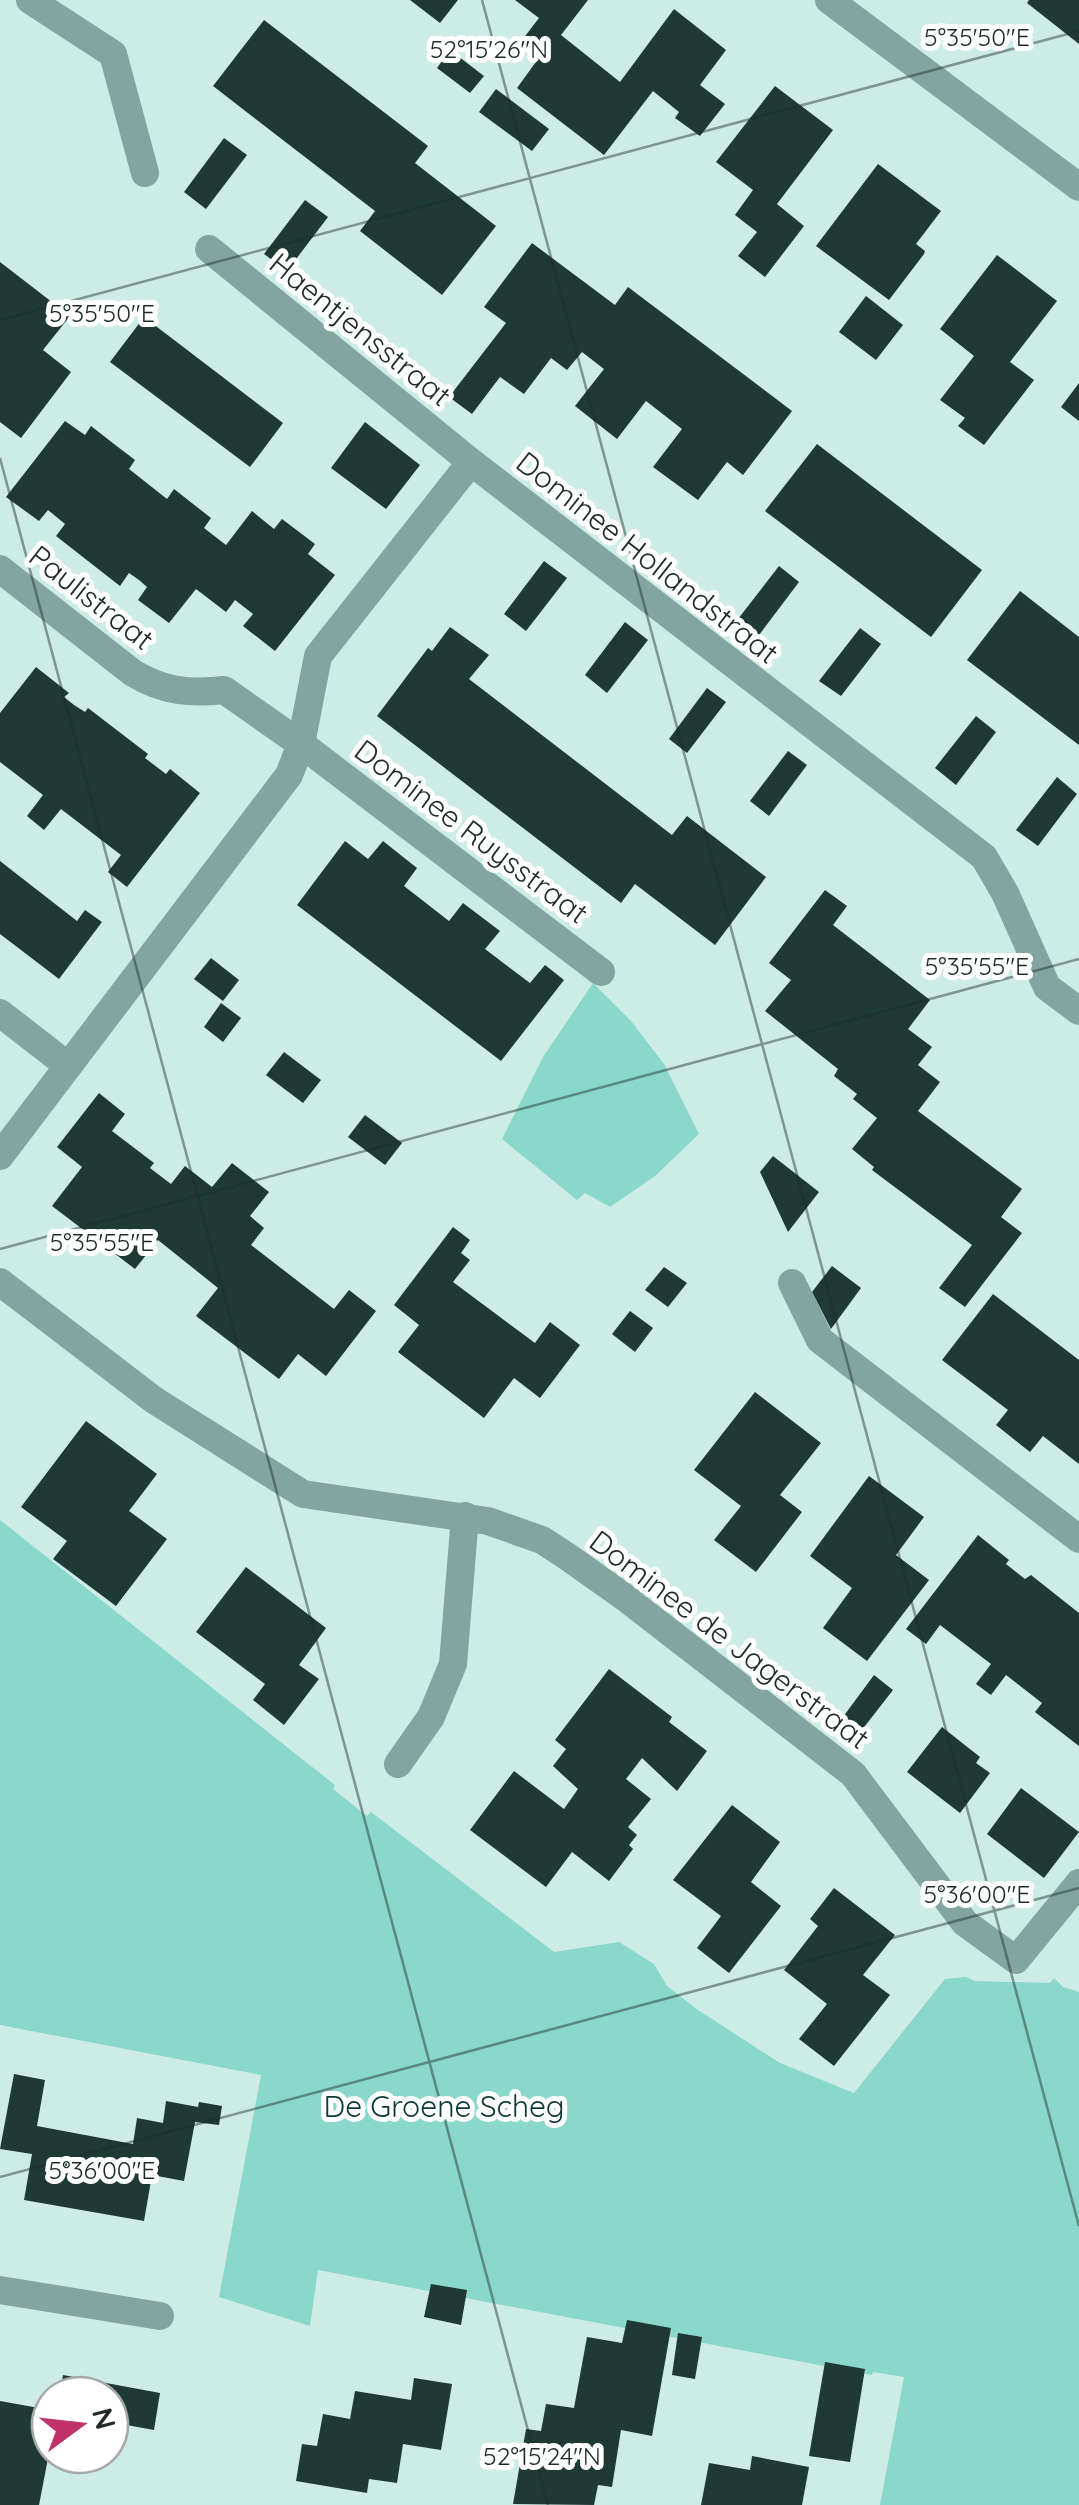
<svg xmlns="http://www.w3.org/2000/svg" width="1079" height="2505" font-family="Quicksand,sans-serif">
	<style>
		.green { fill: #8ad8cb }
		.building { fill: #1f3935 }
		.lines { fill: none; stroke-linecap: round; stroke-linejoin: round }
		.minor { stroke: #82a69f; stroke-width: 28 }
		.ticks { fill: none; stroke: #1f2b29; stroke-width: 2.5; stroke-opacity: 0.45 }
		.labels { text-anchor: middle; stroke-width: 10; stroke-linejoin: round; paint-order: stroke }
		.street-label { font-size: 30px; fill: #1f2b29; stroke: #fff }
		.park-label { font-size: 30px; fill: #0b3832; stroke: #fff }
		.ticks-label { font-size: 25px; text-anchor: middle; fill: #1f2b29; stroke: #fff; stroke-width: 10; stroke-linejoin: round; paint-order: stroke }
	</style>
	<rect width="100%" height="100%" fill="#cdece6"/>
	<g class="green">
		<path d="M593,983L631,1021L664,1064L699,1134L655,1176L610,1207L585,1193L577,1200L502,1139L543,1057Z"/>
		<path d="M0,1520L335,1785L333,1789L367,1816L371,1812L554,1952L619,1942L654,1964L667,1986L698,2010L780,2063L854,2093L945,1979L966,1977L975,1981L1050,1983L1054,1978L1063,1987L1079,1992V2505H880L904,2377L873,2372L872,2375L318,2270L310,2326L219,2297L261,2075L0,2025Z"/>
	</g>
	<g class="building">
		<path d="M410,0H458L440,23Z"/>
		<path d="M515,0H588L561,35L620,82L674,9L726,50L700,85L725,104L700,136L675,118L679,112L653,91L604,155L517,88L538,59L519,44L539,18Z"/>
		<path d="M1029,0H1079V44L1027,3Z"/>
		<path d="M264,20L428,146L415,163L496,226L442,295L360,231L375,211L213,86Z"/>
		<path d="M450,50L484,76L470,93L437,68Z"/>
		<path d="M775,86L833,130L777,204L804,226L765,277L738,256L757,232L735,215L753,190L716,162Z"/>
		<path d="M496,89L549,129L532,151L479,112Z"/>
		<path d="M224,138L247,155L206,209L184,192Z"/>
		<path d="M878,164L941,211L916,244L925,251L924,254L889,300L816,246Z"/>
		<path d="M305,200L328,217L287,271L264,254Z"/>
		<path d="M532,243L615,305L628,287L792,411L743,475L727,462L698,500L653,467L682,429L646,401L617,439L575,406L604,369L582,352L567,370L551,358L524,394L500,377L472,414L449,397L506,323L484,307Z"/>
		<path d="M997,255L1057,301L1010,362L1034,380L984,445L958,426L965,418L940,400L974,356L940,329Z"/>
		<path d="M0,262L70,316L43,350L71,372L21,438L0,422Z"/>
		<path d="M866,296L903,325L876,360L839,332Z"/>
		<path d="M144,317L283,423L250,467L110,362Z"/>
		<path d="M1079,383V421L1061,407Z"/>
		<path d="M65,421L85,435L91,426L114,444L135,460L129,469L167,499L174,489L211,518L204,528L226,545L252,511L274,529L282,519L315,544L308,554L335,575L275,651L243,626L253,614L235,600L226,612L196,589L169,623L138,600L147,587L139,580L129,573L120,586L56,536L65,524L48,510L39,521L6,497Z"/>
		<path d="M365,422L420,465L386,509L331,468Z"/>
		<path d="M817,444L982,570L931,637L765,511Z"/>
		<path d="M544,561L567,578L526,631L504,614Z"/>
		<path d="M779,566L799,582L759,635L738,619Z"/>
		<path d="M1020,591L1079,637V745L967,660Z"/>
		<path d="M625,622L648,640L607,693L585,675Z"/>
		<path d="M450,627L489,655L469,679L672,835L687,816L766,877L715,945L635,884L621,903L377,716L428,648L432,651Z"/>
		<path d="M860,628L881,644L841,696L819,681Z"/>
		<path d="M36,667L69,693L64,697L74,705L85,712L88,708L148,754L145,758L166,774L170,769L200,793L127,887L108,872L121,855L61,809L44,830L27,816L43,795L0,762V713Z"/>
		<path d="M707,688L726,702L687,753L669,739Z"/>
		<path d="M976,716L996,732L956,785L935,768Z"/>
		<path d="M788,751L807,765L769,816L750,801Z"/>
		<path d="M1057,777L1077,794L1038,846L1016,830Z"/>
		<path d="M345,841L368,859L383,841L417,868L404,886L449,921L463,903L500,931L485,949L530,983L545,965L564,980L501,1061L297,905Z"/>
		<path d="M0,861L77,921L85,910L102,922L59,979L0,934Z"/>
		<path d="M825,890L847,906L833,925L930,1000L908,1029L932,1047L918,1065L940,1082L918,1111L1022,1189L1001,1217L1022,1233L965,1307L939,1288L972,1245L872,1170L874,1167L852,1149L877,1118L853,1099L857,1094L834,1076L838,1069L765,1011L791,980L769,963Z"/>
		<path d="M211,958L239,980L223,1001L194,979Z"/>
		<path d="M221,1003L241,1018L223,1042L204,1027Z"/>
		<path d="M284,1052L321,1080L303,1103L266,1075Z"/>
		<path d="M99,1093L125,1114L112,1131L154,1163L150,1168L171,1184L185,1166L212,1187L232,1163L269,1192L250,1216L264,1228L251,1245L334,1309L349,1290L376,1311L326,1376L298,1354L279,1379L196,1316L218,1288L158,1240L135,1269L52,1206L82,1167L57,1147Z"/>
		<path d="M365,1115L402,1143L385,1165L348,1137Z"/>
		<path d="M773,1156L819,1192L788,1232L760,1172Z"/>
		<path d="M453,1227L470,1240L461,1253L470,1260L453,1282L535,1343L550,1322L580,1345L540,1398L514,1378L484,1418L398,1352L419,1325L394,1305Z"/>
		<path d="M832,1266L861,1288L831,1329L812,1292Z"/>
		<path d="M664,1267L687,1283L668,1307L645,1290Z"/>
		<path d="M993,1294L1079,1360V1464L1043,1436L1030,1452L996,1425L1008,1410L942,1360Z"/>
		<path d="M630,1311L653,1328L635,1352L612,1334Z"/>
		<path d="M755,1392L821,1443L780,1495L802,1512L756,1572L714,1540L741,1506L694,1470Z"/>
		<path d="M86,1421L157,1474L129,1511L167,1539L116,1606L53,1559L67,1541L21,1507Z"/>
		<path d="M869,1476L924,1517L896,1555L929,1580L867,1661L823,1628L852,1588L810,1556Z"/>
		<path d="M978,1535L1009,1560L1006,1564L1025,1579L1031,1575L1079,1613V1746L1035,1712L1042,1703L1006,1675L991,1695L976,1684L991,1664L940,1625L926,1644L906,1629Z"/>
		<path d="M246,1567L326,1628L299,1665L319,1679L284,1725L253,1700L265,1684L196,1632Z"/>
		<path d="M609,1669L672,1717L669,1722L707,1751L677,1791L642,1758L626,1779L651,1799L628,1827L637,1835L629,1845L633,1849L609,1881L572,1852L546,1887L470,1830L514,1771L564,1809L578,1789L553,1766L566,1749L555,1740Z"/>
		<path d="M874,1675L893,1690L858,1735L840,1721Z"/>
		<path d="M942,1727L980,1757L976,1763L990,1773L960,1813L907,1772Z"/>
		<path d="M1021,1788L1079,1832L1044,1878L987,1834Z"/>
		<path d="M732,1805L780,1842L751,1882L781,1906L729,1973L697,1948L721,1916L673,1880Z"/>
		<path d="M834,1888L895,1935L863,1975L890,1995L834,2066L799,2039L827,2004L784,1970L818,1926L810,1919Z"/>
		<path d="M14,2074L45,2080L37,2126L133,2144L137,2118L163,2123L166,2101L198,2107L199,2102L222,2106L219,2125L195,2122L184,2181L152,2175L144,2221L24,2200L32,2154L0,2149Z"/>
		<path d="M431,2284L467,2290L461,2325L424,2317Z"/>
		<path d="M627,2320L671,2328L652,2436L621,2430L612,2487L598,2485L594,2505L513,2504L526,2429L541,2431L546,2404L574,2408L587,2337L622,2343Z"/>
		<path d="M678,2333L702,2337L695,2379L672,2375Z"/>
		<path d="M825,2362L865,2369L850,2462L809,2456Z"/>
		<path d="M63,2375L160,2393L154,2430L110,2422V2395H60Z"/>
		<path d="M414,2378L452,2384L441,2450L403,2444L397,2483L369,2479L367,2493L296,2481L302,2444L317,2446L323,2414L350,2419L355,2391L411,2400Z"/>
		<path d="M0,2401L50,2410V2448L39,2505H0Z"/>
		<path d="M752,2456L809,2467L802,2505H701L709,2463L750,2470Z"/>
	</g>
	<g class="lines">
		<g class="minor">
			<path d="M30,0L113,54L145,173"/>
			<path d="M829,0L1079,187"/>
			<path d="M209,249L471,462"/>
			<path d="M0,569L133,673C163,691 189,694 224,690L301,744L601,972"/>
			<path d="M0,1013L67,1065"/>
			<path d="M0,1156L289,775L301,744L318,656L471,462L984,857L1005,893L1047,987L1079,1011"/>
			<path d="M0,1282L154,1400L303,1494L488,1521L542,1540L568,1557L623,1596L853,1774L965,1923L1016,1960L1079,1883"/>
			<path d="M792,1283L820,1340L1079,1539"/>
			<path d="M398,1764L431,1717L453,1664L465,1516"/>
			<path d="M0,2290L160,2316"/>
		</g>
	</g>
	<path class="ticks" d="M482,0L1079,2226M0,320L1079,31M0,458L548,2505M0,1249L1079,959M0,2177L1079,1888"/>
	<g class="labels">
		<g class="street-label">
			<text transform="translate(360 330) rotate(39)" y="10">Haentjensstraat</text>
			<text transform="translate(647 558) rotate(38)" y="10">Dominee Hollandstraat</text>
			<text transform="translate(91 598) rotate(38)" y="10">Paulistraat</text>
			<text transform="translate(471 832) rotate(37)" y="10">Dominee Ruysstraat</text>
			<text transform="translate(729 1640) rotate(37)" y="10">Dominee de Jagerstraat</text>
		</g>
		<g class="park-label">
			<text x="444" y="2117">De Groene Scheg</text>
		</g>
	</g>
	<g class="ticks-label">
		<text x="977" y="46">5°35'50"E</text>
		<text x="489" y="58">52°15'26"N</text>
		<text x="102" y="322">5°35'50"E</text>
		<text x="977" y="975">5°35'55"E</text>
		<text x="102" y="1251">5°35'55"E</text>
		<text x="977" y="1903">5°36'00"E</text>
		<text x="102" y="2179">5°36'00"E</text>
		<text x="542" y="2465">52°15'24"N</text>
	</g>
	<g transform="translate(80 2425) rotate(75)"><circle r="48" fill="#ffffff" stroke="#a5aaa9" stroke-width="2.5"/>
	<path d="M0-8L18 38L0 25L-18 38Z" fill="#bf3368"/>
	<text y="-15" font-size="28" font-weight="bold" text-anchor="middle" fill="#1f2b29">N</text>
	</g>
</svg>
